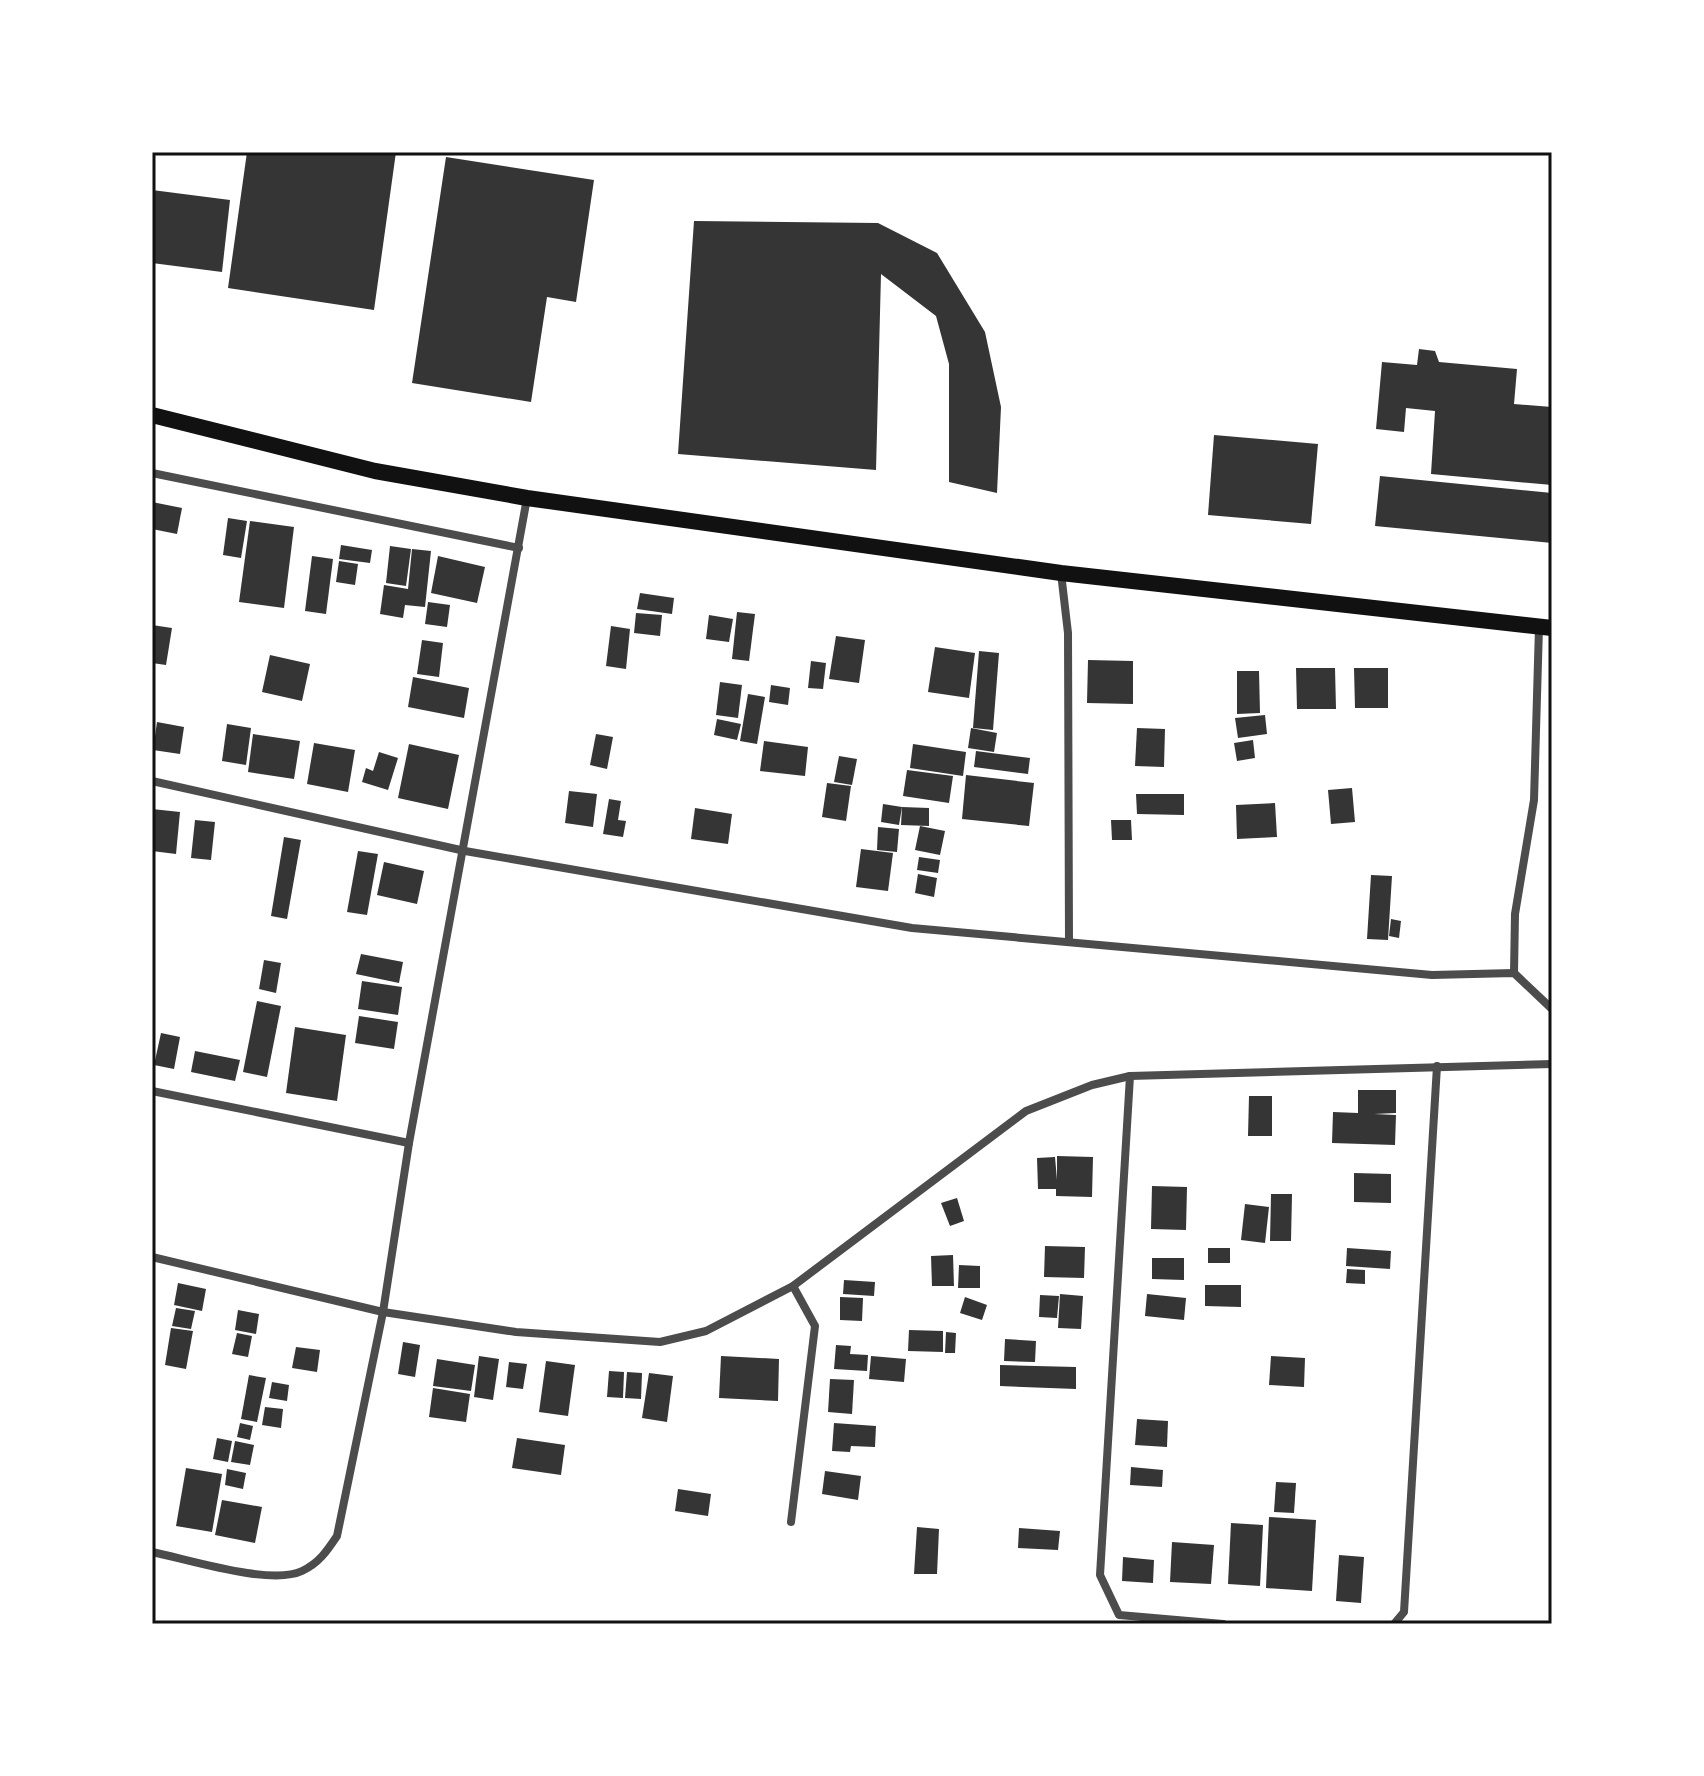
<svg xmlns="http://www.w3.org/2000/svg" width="1704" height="1776" font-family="Manrope,sans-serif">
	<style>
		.building { fill: #353535 }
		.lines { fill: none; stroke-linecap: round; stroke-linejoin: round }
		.minor { stroke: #4c4c4c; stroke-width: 8 }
		.secondary { stroke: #111; stroke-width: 16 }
		.neatline { fill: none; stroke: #111; stroke-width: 3 }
	</style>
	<rect width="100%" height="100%" fill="#fff"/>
	<g class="building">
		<path d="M247,152H396L374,310L228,288Z"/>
		<path d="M446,157L594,180L576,302L547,297L531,402L412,383Z"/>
		<path d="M152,190L230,200L222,272L152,263Z"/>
		<path d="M694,221L878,223L937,253L985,332L1001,407L997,493L949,482V364L936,316L881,274L876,470L678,454Z"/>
		<path d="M1419,349L1435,351L1439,362L1517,369L1514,404L1552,407V485L1431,474L1435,411L1406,408L1404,432L1376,429L1382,362L1417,365Z"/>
		<path d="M1214,435L1318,444L1311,524L1208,515Z"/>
		<path d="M1380,476L1552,493V543L1375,526Z"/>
		<path d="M152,502L182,508L177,534L152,529Z"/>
		<path d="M228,518L247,521L241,558L223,555Z"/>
		<path d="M250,521L294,527L284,608L239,602Z"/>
		<path d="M341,545L372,550L370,563L339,559Z"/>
		<path d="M390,546L411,549L406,586L386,583Z"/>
		<path d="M412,549L431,551L425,607L405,605L403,618L380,614L384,585L408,589Z"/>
		<path d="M312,556L333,559L326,614L305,611Z"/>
		<path d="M438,556L485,567L477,603L431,593Z"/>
		<path d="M339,561L358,564L355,585L336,582Z"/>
		<path d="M640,593L674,598L672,614L637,609Z"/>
		<path d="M428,602L450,605L447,627L425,624Z"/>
		<path d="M737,612L755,614L749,661L732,659Z"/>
		<path d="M636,613L662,615L660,636L634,633Z"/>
		<path d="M709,615L733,619L729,642L706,639Z"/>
		<path d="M152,625L172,628L166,665L152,663Z"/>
		<path d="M611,626L630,629L626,669L606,666Z"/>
		<path d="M836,636L865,640L859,683L829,679Z"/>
		<path d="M422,640L443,643L439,677L417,674Z"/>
		<path d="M935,647L975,653L969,698L928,692Z"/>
		<path d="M979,651L999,653L993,730L973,728Z"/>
		<path d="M270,655L310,664L302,701L262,692Z"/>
		<path d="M1088,660L1133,661V704L1087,703Z"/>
		<path d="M811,661L826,663L823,689L808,688Z"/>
		<path d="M1296,668H1335L1336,709H1297Z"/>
		<path d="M1354,668H1388V708H1355Z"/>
		<path d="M1237,671H1259L1260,713L1237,714Z"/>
		<path d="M413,677L469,688L464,718L408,707Z"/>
		<path d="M720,682L742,685L738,718L716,715Z"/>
		<path d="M771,685L790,688L788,705L769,702Z"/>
		<path d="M748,694L765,697L757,744L740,741Z"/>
		<path d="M1265,715L1267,734L1238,738L1235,718Z"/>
		<path d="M717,719L741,724L737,740L714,735Z"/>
		<path d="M157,722L184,727L180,754L153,750Z"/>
		<path d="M227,724L251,728L246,765L222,761Z"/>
		<path d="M971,728L997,733L994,752L968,748Z"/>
		<path d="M1137,728L1165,729L1164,767L1135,766Z"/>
		<path d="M253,734L300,741L294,779L248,772Z"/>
		<path d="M596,734L613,737L607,769L590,765Z"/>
		<path d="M1253,740L1255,758L1237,761L1234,743Z"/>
		<path d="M764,741L808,747L805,776L760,771Z"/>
		<path d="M314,743L355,750L348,792L307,784Z"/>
		<path d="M409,744L459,755L448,809L398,798Z"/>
		<path d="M913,744L966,752L963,776L910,768Z"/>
		<path d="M976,751L1030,758L1028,774L974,767Z"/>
		<path d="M379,752L398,758L388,790L362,782L366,768L373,771Z"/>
		<path d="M839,756L857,759L852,785L834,782Z"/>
		<path d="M907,770L953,776L949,803L903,796Z"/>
		<path d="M966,775L1034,783L1029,826L962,819Z"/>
		<path d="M827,783L851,786L846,821L822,817Z"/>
		<path d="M1352,788L1355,822L1331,824L1328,790Z"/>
		<path d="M569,791L597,794L593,827L565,823Z"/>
		<path d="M1136,794H1184V815L1137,814Z"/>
		<path d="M609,799L621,801L618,820L626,821L623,837L603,834Z"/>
		<path d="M1275,803L1277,837L1237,839L1236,805Z"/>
		<path d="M883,804L902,807L899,825L881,822Z"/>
		<path d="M902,807L929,808V826L901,825Z"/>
		<path d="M695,808L732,814L728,844L691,839Z"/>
		<path d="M152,809L180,812L176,854L152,851Z"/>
		<path d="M195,820L215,822L211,860L191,858Z"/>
		<path d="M1111,820H1131L1132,840H1112Z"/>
		<path d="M920,826L945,831L940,855L915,850Z"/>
		<path d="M878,827L899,829L897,852L877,850Z"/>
		<path d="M284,837L301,840L287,919L271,916Z"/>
		<path d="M861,849L893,853L888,891L856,887Z"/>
		<path d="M358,851L378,854L367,915L347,912Z"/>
		<path d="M919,857L940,860L938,873L917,870Z"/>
		<path d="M384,862L424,871L417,904L377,895Z"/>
		<path d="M918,874L937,878L934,897L915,893Z"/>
		<path d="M1371,875L1392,876L1388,940L1367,939Z"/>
		<path d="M1391,919L1401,921L1399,938L1389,936Z"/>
		<path d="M361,954L403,962L399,983L356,974Z"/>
		<path d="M264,960L281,963L276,993L259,989Z"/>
		<path d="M362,981L402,987L398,1015L358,1009Z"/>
		<path d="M257,1001L281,1006L267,1077L243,1072Z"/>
		<path d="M359,1016L398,1022L394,1049L355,1043Z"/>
		<path d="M295,1027L346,1035L337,1101L286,1093Z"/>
		<path d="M161,1033L180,1037L174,1069L154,1065Z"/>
		<path d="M195,1051L240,1060L235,1081L191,1072Z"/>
		<path d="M1358,1090H1396V1113L1374,1114L1396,1115L1395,1145L1332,1143L1333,1112L1358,1113Z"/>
		<path d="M1249,1096H1272V1136H1248Z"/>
		<path d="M1057,1156L1093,1157L1092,1197L1056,1196V1189H1038L1037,1158L1055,1157L1057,1180Z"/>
		<path d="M1354,1173L1391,1174V1203L1354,1202Z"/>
		<path d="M1152,1186L1187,1187L1186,1230L1151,1229Z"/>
		<path d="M1271,1194H1292L1291,1241H1270Z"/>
		<path d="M957,1198L964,1221L950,1226L941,1203Z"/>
		<path d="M1245,1204L1269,1207L1265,1243L1241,1240Z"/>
		<path d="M1045,1246L1085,1247L1084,1278L1044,1277Z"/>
		<rect x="1208" y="1248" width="22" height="15"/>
		<path d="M1347,1248L1391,1251L1390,1269L1346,1266Z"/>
		<path d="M953,1255L954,1286H932L931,1256Z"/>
		<path d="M1152,1258H1184V1280L1152,1279Z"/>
		<path d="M959,1265L980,1266V1288H958Z"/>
		<path d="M1347,1269L1365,1270V1284L1346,1283Z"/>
		<path d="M844,1280L875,1282L874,1296L843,1294Z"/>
		<path d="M178,1283L206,1289L202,1311L174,1305Z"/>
		<path d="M1205,1285H1241V1307L1205,1306Z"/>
		<path d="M1060,1294L1083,1296L1081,1329L1058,1328Z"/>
		<path d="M1147,1294L1186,1298L1184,1320L1145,1316Z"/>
		<path d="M1040,1295L1059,1296L1057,1318L1039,1317Z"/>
		<path d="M840,1297L863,1298L862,1321L840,1320Z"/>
		<path d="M965,1297L987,1305L982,1320L960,1313Z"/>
		<path d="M176,1308L195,1311L191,1329L172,1326Z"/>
		<path d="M238,1310L259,1314L256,1334L235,1330Z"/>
		<path d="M171,1328L193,1331L186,1369L165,1365Z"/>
		<path d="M909,1330L943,1331V1352L908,1351Z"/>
		<path d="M946,1332L956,1333L955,1353H945Z"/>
		<path d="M237,1333L252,1336L248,1357L232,1354Z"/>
		<path d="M1005,1339L1036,1341L1035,1362L1004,1361Z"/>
		<path d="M403,1342L420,1345L415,1377L398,1374Z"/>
		<path d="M836,1345L851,1346L850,1354L868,1355L867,1371L834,1369Z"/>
		<path d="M296,1347L320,1350L317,1372L292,1368Z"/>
		<path d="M479,1356L499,1359L493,1400L474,1397Z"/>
		<path d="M721,1356L779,1359L778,1401L719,1398Z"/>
		<path d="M871,1356L906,1359L904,1382L869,1379Z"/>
		<path d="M1271,1356L1305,1358L1304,1387L1269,1385Z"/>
		<path d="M437,1359L475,1365L471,1391L433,1386Z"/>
		<path d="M546,1361L575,1365L568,1416L539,1412Z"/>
		<path d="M509,1362L527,1364L523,1389L506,1387Z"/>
		<path d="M1000,1365L1076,1367V1389L1000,1386Z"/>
		<path d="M609,1371L624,1372L623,1398L607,1397Z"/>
		<path d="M627,1372L642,1373L641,1399L625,1398Z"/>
		<path d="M649,1373L673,1376L667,1422L642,1418Z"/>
		<path d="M249,1375L266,1378L257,1422L241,1419Z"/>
		<path d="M830,1379L854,1380L852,1414L828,1412Z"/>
		<path d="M272,1382L289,1385L287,1401L269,1398Z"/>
		<path d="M433,1388L470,1394L466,1422L429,1417Z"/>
		<path d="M265,1407L283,1409L281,1428L262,1425Z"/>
		<path d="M1137,1419L1168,1421L1167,1447L1135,1445Z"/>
		<path d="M240,1423L253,1426L250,1440L237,1437Z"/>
		<path d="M834,1423L876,1426L875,1447L851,1446L850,1452L832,1451Z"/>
		<path d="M217,1438L232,1441L228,1462L213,1459Z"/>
		<path d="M517,1438L565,1445L561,1475L512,1468Z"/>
		<path d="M235,1441L254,1445L250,1465L231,1462Z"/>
		<path d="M1131,1467L1163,1470L1162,1487L1130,1485Z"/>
		<path d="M186,1468L222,1474L212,1532L176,1526Z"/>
		<path d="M227,1469L246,1473L243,1489L225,1485Z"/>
		<path d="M825,1471L861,1476L858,1500L822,1494Z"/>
		<path d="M1276,1482L1296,1483L1294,1513L1274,1512Z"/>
		<path d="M678,1489L711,1494L708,1516L675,1511Z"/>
		<path d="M222,1500L262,1507L255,1543L215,1535Z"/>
		<path d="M1269,1517L1316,1520L1312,1591L1266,1588Z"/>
		<path d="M1231,1523L1263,1525L1260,1586L1228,1584Z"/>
		<path d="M917,1527L939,1529L937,1574H914Z"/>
		<path d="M1019,1528L1060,1531L1058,1550L1018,1548Z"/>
		<path d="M1172,1542L1214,1545L1211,1584L1170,1582Z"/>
		<path d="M1339,1555L1364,1557L1361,1603L1336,1601Z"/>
		<path d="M1123,1557L1154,1560L1153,1583L1122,1581Z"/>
	</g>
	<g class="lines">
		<g class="minor">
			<path d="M152,473L519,548"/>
			<path d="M1061,573L1068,633L1069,942"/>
			<path d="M152,781L465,851L912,928L1432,975L1514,973L1552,1009"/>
			<path d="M1514,973L1515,914L1534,800L1539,627"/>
			<path d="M1130,1076L1100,1575L1119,1615L1223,1624"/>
			<path d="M152,1091L409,1143"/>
			<path d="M152,1257L383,1312L516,1332L660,1342L706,1331L793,1286L1026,1111L1092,1085L1130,1076L1552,1064"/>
			<path d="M791,1522L815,1326L793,1286"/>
			<path d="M152,1552C187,1559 271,1586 302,1571C319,1563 327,1551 337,1536L383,1312L409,1143L527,498"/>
			<path d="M1394,1624L1404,1612L1437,1066"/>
		</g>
		<path class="secondary" d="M152,415L375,471L527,498L1061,573L1552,628"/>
	</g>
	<rect width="1704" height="1776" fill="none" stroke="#ffffff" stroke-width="308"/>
	<rect x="154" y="154" width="1396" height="1468" class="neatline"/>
</svg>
